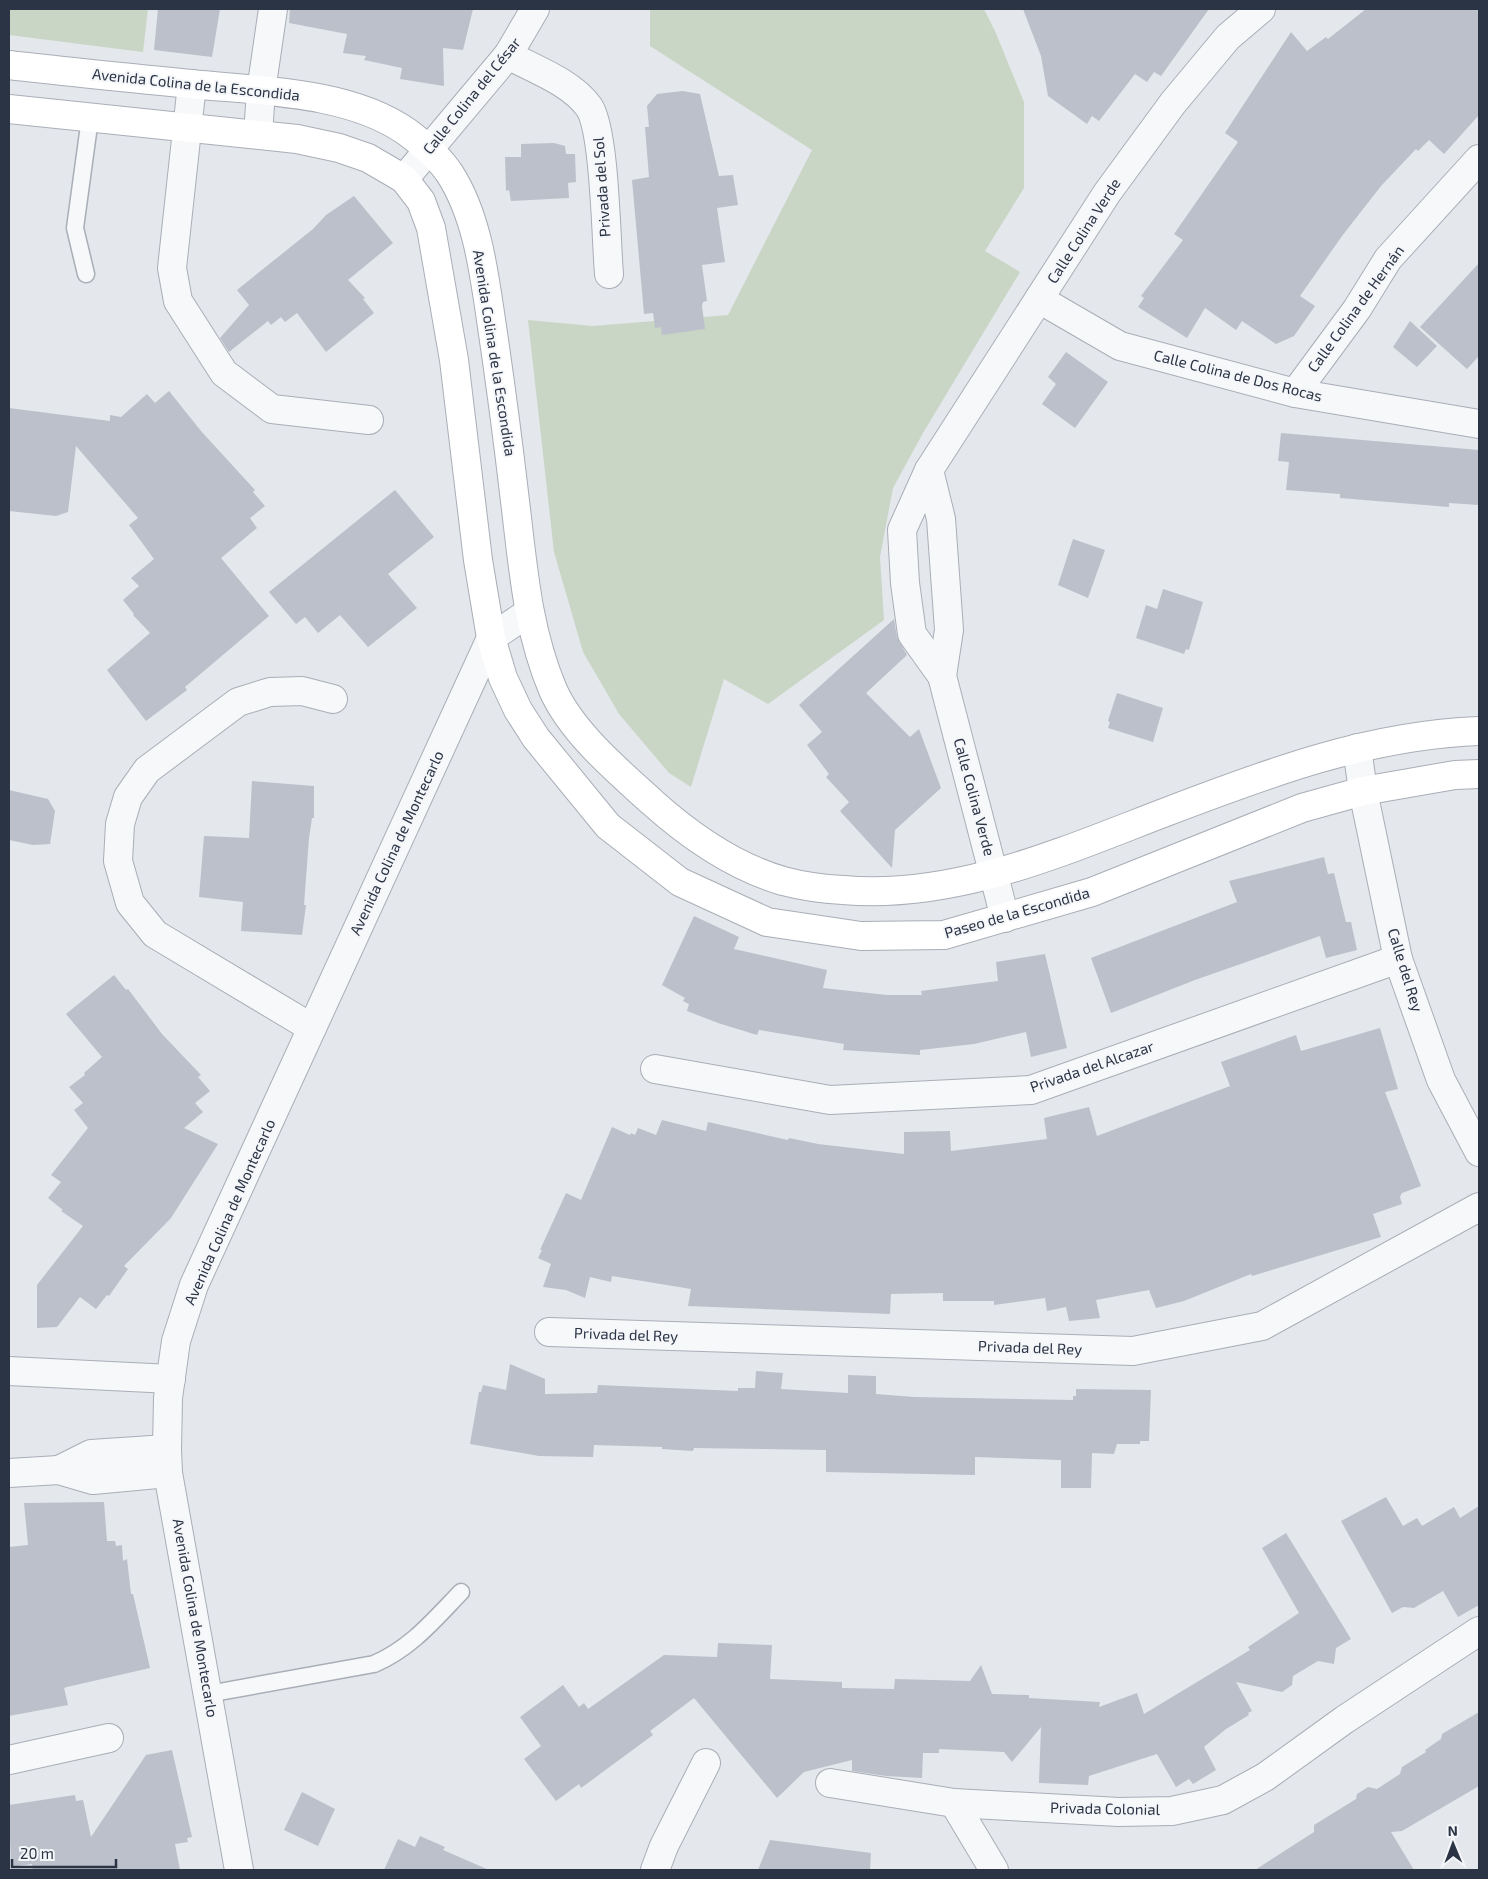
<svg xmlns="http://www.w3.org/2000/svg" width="1488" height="1879" font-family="'Exo 2',sans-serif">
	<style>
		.green { fill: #c9d6c5 }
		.building { fill: #bbc0ca }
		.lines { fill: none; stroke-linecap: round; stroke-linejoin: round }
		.service-casing { stroke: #a9aeb7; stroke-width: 19 }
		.minor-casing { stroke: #a9aeb7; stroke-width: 30 }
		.tertiary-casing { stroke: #a9aeb7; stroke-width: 30 }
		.secondary-casing { stroke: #a9aeb7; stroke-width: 30 }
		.service { stroke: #f7f8fa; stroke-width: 16 }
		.minor { stroke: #f7f8fa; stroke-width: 28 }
		.tertiary { stroke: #f7f8fa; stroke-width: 28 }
		.secondary { stroke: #fff; stroke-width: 28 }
		.labels { text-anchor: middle; stroke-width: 4; stroke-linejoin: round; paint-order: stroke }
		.street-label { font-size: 15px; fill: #2b3445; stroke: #f4f6f9 }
	</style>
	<rect width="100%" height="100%" fill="#e4e7ec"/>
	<g class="green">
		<path d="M9,9H148L143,52L9,35Z"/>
		<path d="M650,9H984L995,31L1024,102V188L985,251L1020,272L923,433L893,488L880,557L884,620L768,704L724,679L691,787L669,773L619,714L583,652L554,552L528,320L593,326L728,315L812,150L650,46Z"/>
	</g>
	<g class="building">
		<path d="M158,9H220L212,57L154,50Z"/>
		<path d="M290,9H473L463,50L443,48L444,86L400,79L402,68L364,60L366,56L343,53L347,34L289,23Z"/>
		<path d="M1023,9H1209L1161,76L1154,72L1147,82L1135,74L1099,121L1092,116L1087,124L1048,96L1041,56Z"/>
		<path d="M1366,9H1479V115L1444,154L1429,140L1418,151L1416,149L1381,186L1342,236L1300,296L1315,306L1294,336L1276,344L1242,321L1236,330L1205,308L1187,338L1138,307L1144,298L1141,296L1183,240L1174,234L1238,142L1225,133L1291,32L1307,51L1326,37L1328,39Z"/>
		<path d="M683,91L700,94L719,176L733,175L738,205L717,208L725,262L702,265L707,301L703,302L702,306L705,329L662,335L661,327L655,328L653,313L644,314L632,180L649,177L645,127H649L647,106L657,94Z"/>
		<path d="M554,143L565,146L566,154H575L576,182L568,183L569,198L511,201L509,190L506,191L505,157H521V144Z"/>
		<path d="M354,196L393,243L348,280L365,298L363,299L374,313L326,352L297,313L285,322L281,317L271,325L268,321L229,352L220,338L249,305L237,290L313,229L326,215Z"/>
		<path d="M1479,263V356L1467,369L1420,327Z"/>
		<path d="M1410,321L1437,346L1417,367L1393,347Z"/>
		<path d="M1066,352L1108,382L1075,428L1042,404L1056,384L1048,377Z"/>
		<path d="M169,391L201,431L255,490L253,492L265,506L250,518L257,528L221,558L269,616L185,687L187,690L146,721L107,670L150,633L133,615L134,614L123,600L139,586L131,578L154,559L129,525L138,518L76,446L68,512L56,516L9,511V408L110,421V415L121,417L147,394L155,403Z"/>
		<path d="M1281,433L1479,450V505L1449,503V507L1340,498V494L1286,490L1289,462L1278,461Z"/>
		<path d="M395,490L434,537L388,574L417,608L368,647L340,615L318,633L305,617L296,624L269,592Z"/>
		<path d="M1073,539L1105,550L1088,598L1058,585Z"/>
		<path d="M1163,589L1203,602L1189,650L1186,649L1184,654L1136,638L1146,605L1157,609Z"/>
		<path d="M894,619L897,637L907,655L866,693L910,737L919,729L941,788L895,830L892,868L840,811L849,802L826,777L829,774L807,745L822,732L799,705Z"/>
		<path d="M1117,693L1163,708L1153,742L1108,728L1110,722L1108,721Z"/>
		<path d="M252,781L314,786V818H312L309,838L304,905H306L302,935L241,931L243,902L199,897L204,836L249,838Z"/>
		<path d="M9,790L48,799L55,811L50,844L33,845L9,840Z"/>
		<path d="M1324,857L1328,874L1334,873L1346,922H1351L1357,950L1326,958L1320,936L1195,980L1111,1013L1091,958L1237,902L1229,881Z"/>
		<path d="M694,916L739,937L734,949L827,970L823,988L887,995H922L921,991L998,981L996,962L1045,954L1067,1048L1031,1057L1026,1032L974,1044L920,1050V1055L843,1050L844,1044L759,1030L757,1035L718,1023L687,1011L689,1004L683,1001L685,998L662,985Z"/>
		<path d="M114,975L126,990L128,989L162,1034L201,1075L198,1077L210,1091L195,1103L203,1112L184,1128L218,1144L171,1218L124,1266L128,1269L109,1296L107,1295L96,1309L80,1297L57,1327L37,1328V1285L83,1226L61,1211L63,1210L48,1198L61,1182L51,1175L88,1128L74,1110L83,1103L69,1087L85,1075L84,1073L102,1057L66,1014Z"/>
		<path d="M1380,1028L1398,1089L1385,1092L1421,1186L1402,1193L1400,1197L1402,1204L1373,1214L1381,1237L1252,1276L1251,1274L1184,1301L1156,1308L1149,1290L1096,1300L1100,1318L1069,1321L1066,1307L1047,1311L1045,1298L994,1305V1301H943V1293L891,1294L890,1314L688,1306L691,1289L612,1276L611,1282L590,1277L585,1298L566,1290L543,1287L551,1264L538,1258L542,1250H540L566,1193L581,1200L612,1127L630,1135L631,1133L635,1135L638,1128L656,1135L662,1120L706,1131L708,1122L788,1140L789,1138L818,1144L904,1154V1132L950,1131L951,1151L1047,1139L1044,1118L1089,1107L1097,1136L1230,1086L1221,1062L1296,1035L1301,1051Z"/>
		<path d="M510,1364L545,1379V1394L597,1393L598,1385L738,1391V1388H755L756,1371L783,1373L781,1389L848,1393V1375L876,1376V1394L914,1397L1073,1400V1396H1076V1389L1151,1390L1149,1441H1140V1444H1117L1114,1454L1092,1453L1091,1488H1061V1460L975,1457V1475L826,1472V1450L694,1448L693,1451L662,1449V1447L594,1445L593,1457L539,1456L470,1444L479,1392H481L483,1385L506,1390Z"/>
		<path d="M1386,1497L1403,1526L1417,1518L1422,1526L1454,1507L1460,1518L1479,1506V1605L1458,1617L1443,1591L1414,1608L1403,1607L1392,1613L1341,1521Z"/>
		<path d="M104,1502L107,1541H115L116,1546L122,1545L123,1561L127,1559L131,1594H133L150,1668L67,1687L64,1688L68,1705L9,1716V1547L28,1545L24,1503Z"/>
		<path d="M1286,1533L1351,1639L1336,1648L1334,1664L1318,1661L1293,1676L1292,1685L1282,1692L1236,1682L1252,1711L1248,1713L1249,1715L1226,1729L1204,1747L1216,1770L1193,1784L1189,1779L1176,1787L1157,1754L1089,1776L1088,1785L1039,1783L1041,1727L1012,1762L1004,1752L939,1749V1753H923L922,1778L886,1776L852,1771V1760L804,1772L777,1798L694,1698L650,1731L653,1735L581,1788L579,1784L556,1801L524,1759L541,1746L520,1717L563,1685L579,1707L584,1703L588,1709L664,1655L717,1657L718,1643L772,1645L770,1679L842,1682V1688L894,1689L895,1679L970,1681L981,1665L992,1694L1029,1695V1698L1100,1702L1099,1707L1137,1693L1144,1714L1250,1650L1248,1647L1299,1613L1262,1548Z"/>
		<path d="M1479,1712V1786L1402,1831L1391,1832L1414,1870H1255L1314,1832V1825L1356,1799L1357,1794L1368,1787L1377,1789L1400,1774L1402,1767L1426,1752L1425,1750L1441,1739L1442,1734Z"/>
		<path d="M172,1750L192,1837L187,1838L188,1842L175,1844L180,1870H33L32,1864L11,1867L9,1805L75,1795L76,1801L83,1800L91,1837L146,1755Z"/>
		<path d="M302,1792L335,1809L318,1846L284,1830Z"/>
		<path d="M420,1836L445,1847L443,1850L489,1870H384L398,1839L415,1847Z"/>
		<path d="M770,1840L871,1853L870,1870H758Z"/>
	</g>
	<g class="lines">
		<g class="service-casing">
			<g id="service">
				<path d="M86,274L75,228L90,118"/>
				<path d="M208,1694L374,1664C410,1649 434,1620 461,1592"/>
			</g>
		</g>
		<g class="minor-casing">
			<g id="minor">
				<path d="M508,55C534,69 571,82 589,107C605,131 606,240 609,274"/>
				<path d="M192,84L172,268L178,301L224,373L272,409L369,420"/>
				<path d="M258,134L261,91L273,9"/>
				<path d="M404,179L508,55L535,9"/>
				<path d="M1039,299L1120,346L1295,393L1479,424"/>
				<path d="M1295,393L1357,309L1388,259L1479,159"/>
				<path d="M929,470L941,519L949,630L942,676"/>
				<path d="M1357,748L1363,791L1398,959L1441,1080L1479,1152"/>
				<path d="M1005,918L942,676L912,634L905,583L902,530L929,470L1107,193L1173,103L1228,37L1261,9"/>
				<path d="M312,1028L155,934L130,903L118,861L120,824L128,797L147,770L238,702L270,692L302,691L333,699"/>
				<path d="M655,1069L830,1100L1031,1090L1398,959"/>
				<path d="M549,1332L1133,1351L1262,1326L1479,1207"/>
				<path d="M9,1371L171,1379"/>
				<path d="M59,1470L91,1454L167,1449"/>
				<path d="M9,1473L59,1470L93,1480L168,1473"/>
				<path d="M9,1760L109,1738"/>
				<path d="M830,1783L954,1803L1119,1812L1172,1811L1223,1800L1265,1777L1344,1720L1479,1631"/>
				<path d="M954,1803L994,1870"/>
				<path d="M655,1870L664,1846L706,1763"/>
			</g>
		</g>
		<g class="tertiary-casing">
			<path id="tertiary" d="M239,1870L168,1473L167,1449L168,1398L176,1341L194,1285L491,638L528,613"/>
		</g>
		<g class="secondary-casing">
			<g id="secondary">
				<path d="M9,65C69,72 130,78 191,84C259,91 349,91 407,132C423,144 439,157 450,174C477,216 484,272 491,320C500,380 508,441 515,501C523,566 527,629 553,690C572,733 619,772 653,803C690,836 735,867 783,881C802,886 824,889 843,890C955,900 1064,851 1166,812C1268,773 1369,735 1479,731"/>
				<path d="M9,109L297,139L339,148L368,158L404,179L421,201L431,228L454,360L478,560L491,638L503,678L518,710L536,738L608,826L680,882L767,922L861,936L944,935L1092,892L1302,808L1363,791L1455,775L1479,774"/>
			</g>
		</g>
		<use href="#service" class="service"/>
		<use href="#minor" class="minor"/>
		<use href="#tertiary" class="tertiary"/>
		<use href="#secondary" class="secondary"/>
	</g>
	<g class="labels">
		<g class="street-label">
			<text transform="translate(196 85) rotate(6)" y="5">Avenida Colina de la Escondida</text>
			<text transform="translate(472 96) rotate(-51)" y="5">Calle Colina del César</text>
			<text transform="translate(602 187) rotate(-94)" y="5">Privada del Sol</text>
			<text transform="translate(1084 231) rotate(-57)" y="5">Calle Colina Verde</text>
			<text transform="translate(1356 309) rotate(-54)" y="5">Calle Colina de Hernán</text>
			<text transform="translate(494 353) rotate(81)" y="5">Avenida Colina de la Escondida</text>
			<text transform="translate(1238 376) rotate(14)" y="5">Calle Colina de Dos Rocas</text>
			<text transform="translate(974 797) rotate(75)" y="5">Calle Colina Verde</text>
			<text transform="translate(397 843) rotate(-65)" y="5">Avenida Colina de Montecarlo</text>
			<text transform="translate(1017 913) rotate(-16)" y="5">Paseo de la Escondida</text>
			<text transform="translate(1405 970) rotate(73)" y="5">Calle del Rey</text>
			<text transform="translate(1092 1067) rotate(-19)" y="5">Privada del Alcazar</text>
			<text transform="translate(230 1212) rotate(-66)" y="5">Avenida Colina de Montecarlo</text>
			<text transform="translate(626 1335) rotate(2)" y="5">Privada del Rey</text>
			<text transform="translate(1030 1348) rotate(2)" y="5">Privada del Rey</text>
			<text transform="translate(195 1618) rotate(80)" y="5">Avenida Colina de Montecarlo</text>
			<text transform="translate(1105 1809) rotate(1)" y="5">Privada Colonial</text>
		</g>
	</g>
	<rect width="1488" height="1879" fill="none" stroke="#2b3445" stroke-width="20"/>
	<g transform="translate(1453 1844) rotate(359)" stroke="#f4f6f9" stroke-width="4" paint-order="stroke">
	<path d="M0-4L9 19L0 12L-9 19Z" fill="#2b3445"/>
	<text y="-8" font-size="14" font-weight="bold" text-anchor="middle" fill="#2b3445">N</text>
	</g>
	<path d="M12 1859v8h104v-8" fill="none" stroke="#2b3445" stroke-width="2.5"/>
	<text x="20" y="1859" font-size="15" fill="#2b3445" stroke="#f4f6f9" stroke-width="4" paint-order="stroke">20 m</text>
</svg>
